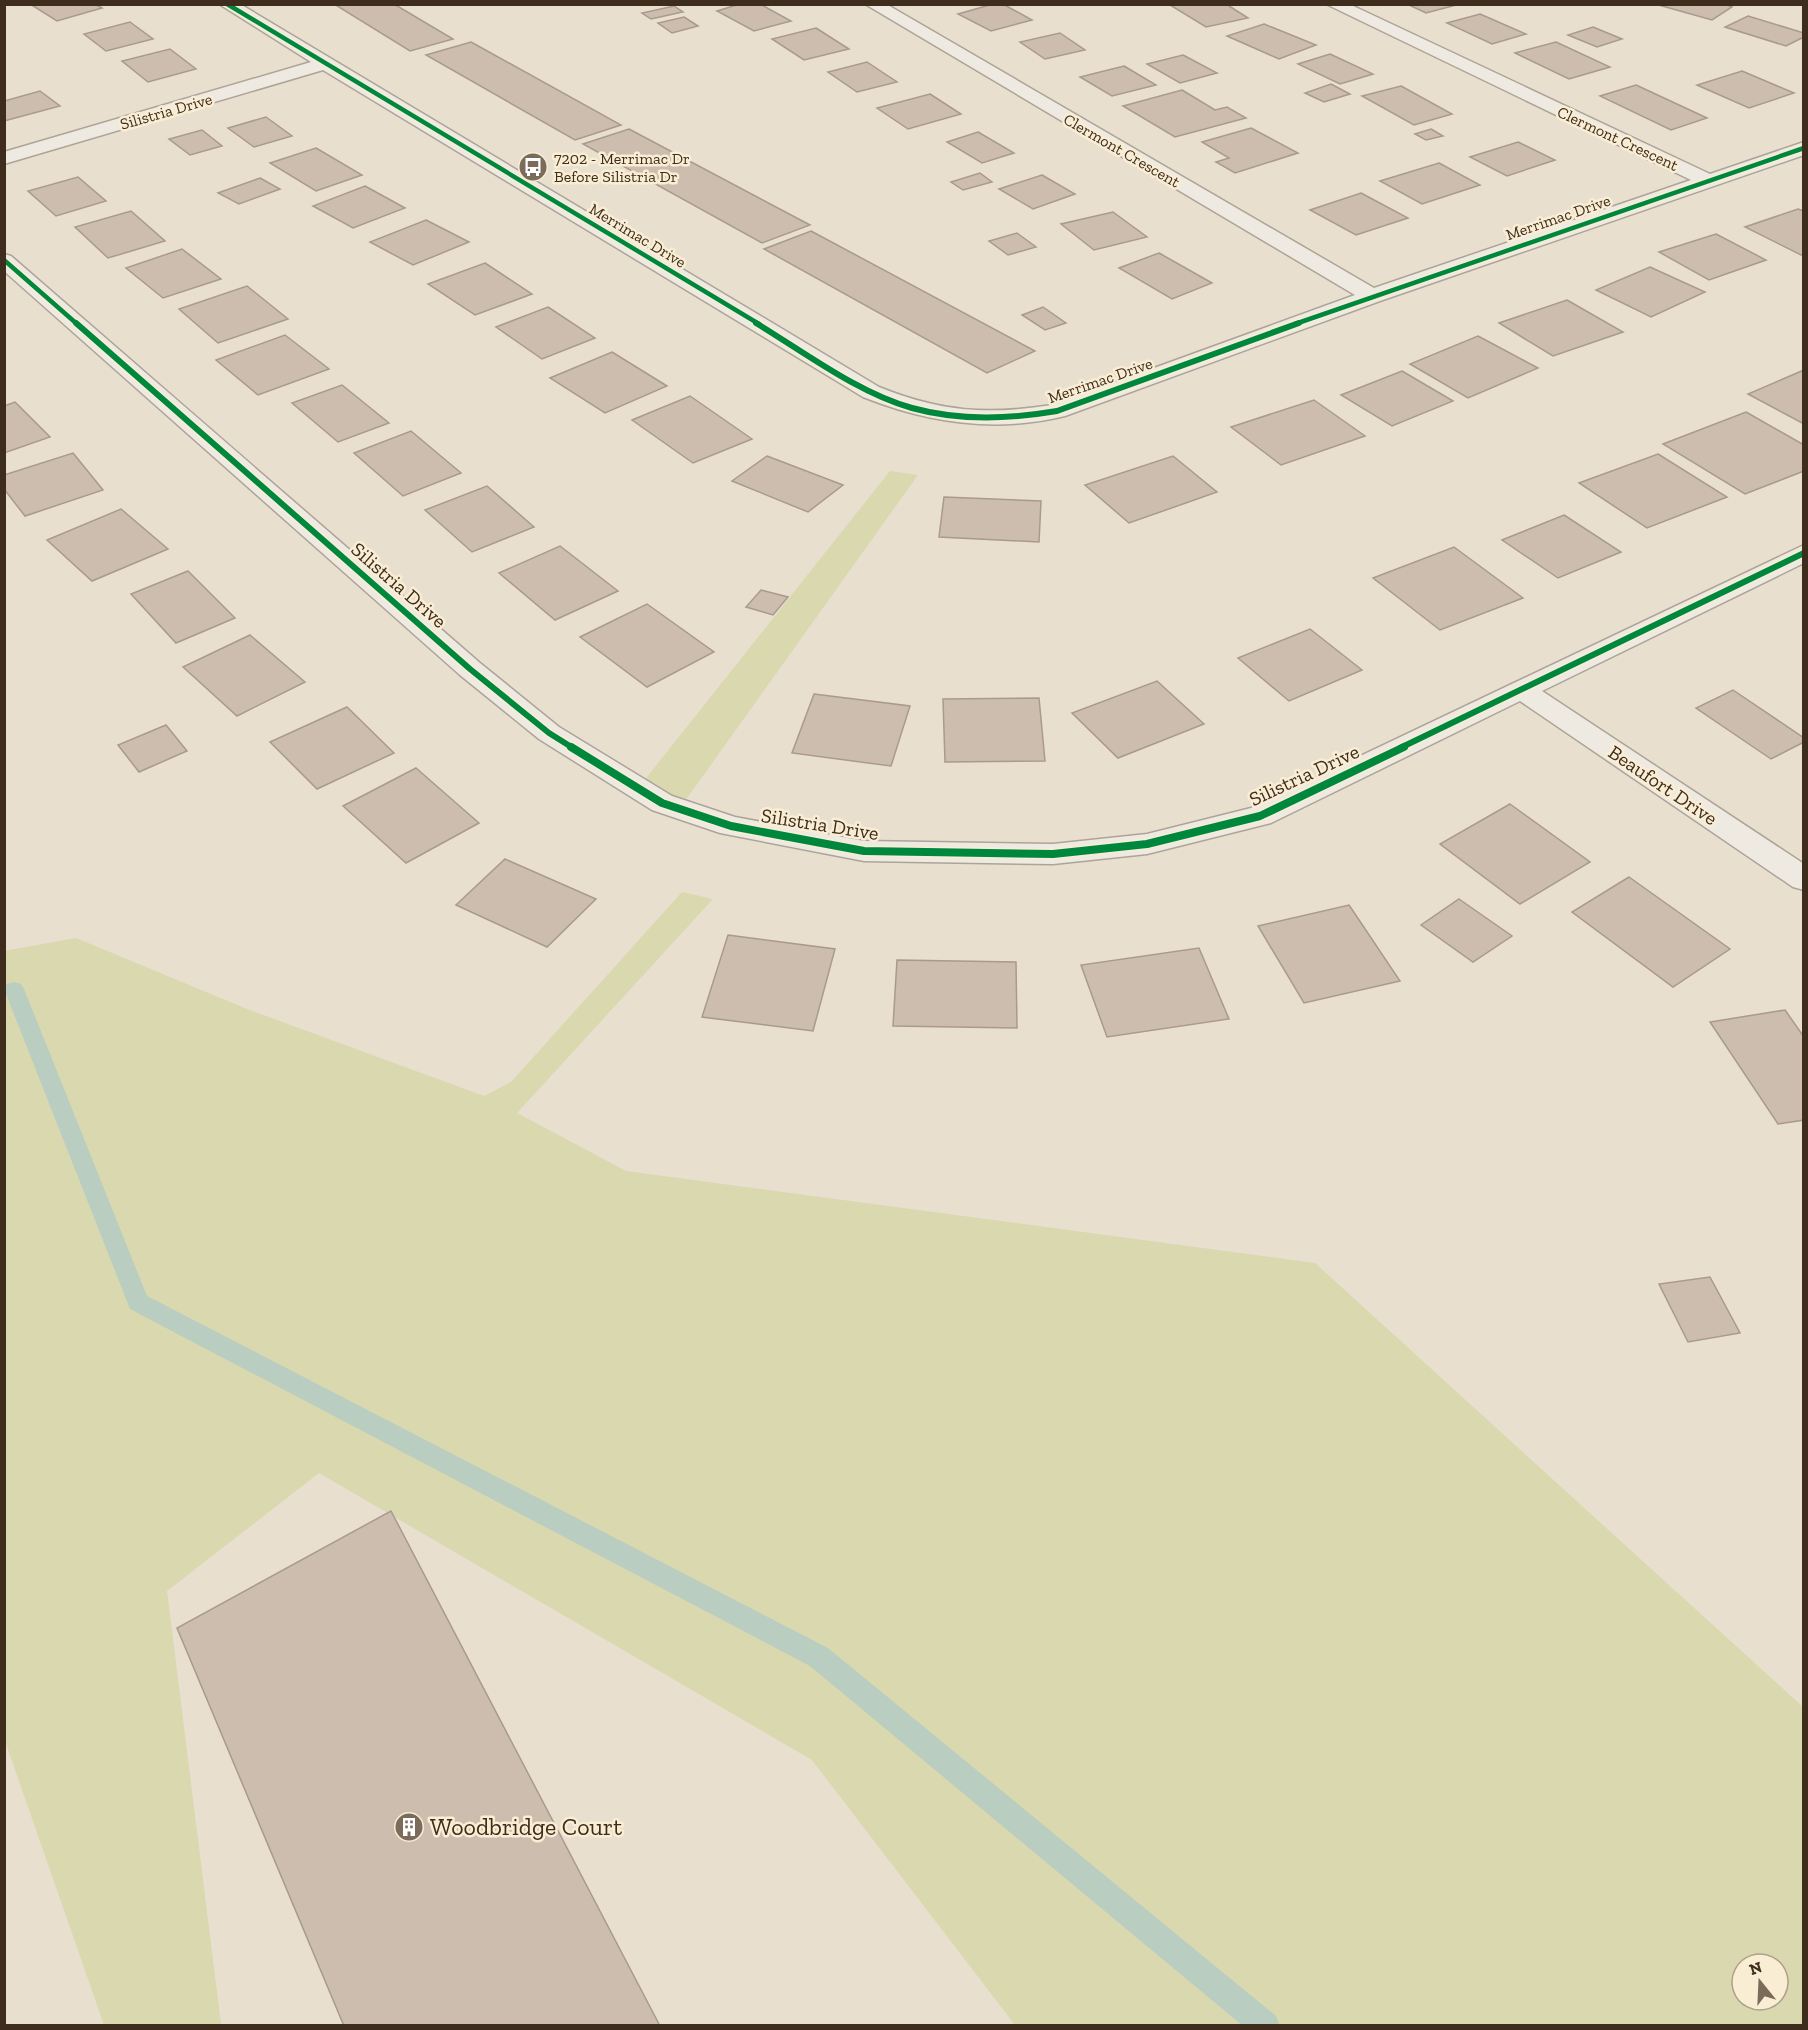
<svg xmlns="http://www.w3.org/2000/svg" width="1808" height="2030" font-family="'Zilla Slab',serif">
	<style>
		.green { fill: #d9d8af; fill-rule: evenodd }
		.lines { fill: none; stroke-linecap: round; stroke-linejoin: round }
		.stream { fill: #bacdc1; fill-rule: evenodd }
		.building { fill: #ccbdaf; stroke: #a99a8d; stroke-width: 1.5 }
		.minor-casing { stroke: #ada497; stroke-width: 3 }
		.minor { fill: #efeae1; fill-rule: evenodd }
		.cycleway-far2-casing { stroke: #f9edd4; stroke-width: 7 }
		.cycleway-far1-casing { stroke: #f9edd4; stroke-width: 9 }
		.cycleway-casing { stroke: #f9edd4; stroke-width: 11 }
		.cycleway-far2 { stroke: #00873e; stroke-width: 4.5 }
		.cycleway-far1 { stroke: #00873e; stroke-width: 6 }
		.cycleway { stroke: #00873e; stroke-width: 8 }
		.labels { text-anchor: middle; stroke-width: 5; stroke-linejoin: round; paint-order: stroke }
		.far-street-label { font-size: 16px; fill: #3e2c1d; stroke: #f9edd4 }
		.far-poi-label { font-size: 16px; fill: #3e2c1d; stroke: #f9edd4; text-anchor: start }
		.street-label { font-size: 20px; fill: #3e2c1d; stroke: #f9edd4 }
		.near-poi-label { font-size: 24px; fill: #3e2c1d; stroke: #f9edd4; text-anchor: start }
	</style>
	<rect width="100%" height="100%" fill="#e8dfce"/>
	<g class="green">
		<path d="M890,471L918,475L685,801L643,782Z"/>
		<path d="M682,892L713,899L517,1113L626,1171L1315,1263L1803,1707V2025H1015L812,1760L319,1473L167,1591L221,2024L104,2025L5,1741L4,951L76,938L247,1009L484,1096L511,1082ZM1742,1964H1778V2000H1742Z"/>
	</g>
	<g class="lines">
		<path class="stream" d="M14,982L21,984L24,989L147,1296L828,1648L1276,2016L1280,2026H1243L810,1666L130,1309L4,989L7,984Z"/>
	</g>
	<g class="building">
		<path d="M30,4H95L102,8L57,21Z"/>
		<path d="M334,4H394L453,39L410,51Z"/>
		<path d="M740,4H760L791,21L754,31L717,11Z"/>
		<path d="M993,4H1003L1032,20L991,31L958,14Z"/>
		<path d="M1226,4L1248,18L1206,27L1170,5Z"/>
		<path d="M1407,4H1460L1426,13Z"/>
		<path d="M1655,4H1724L1732,7L1712,20Z"/>
		<path d="M674,6L683,12L651,19L642,13Z"/>
		<path d="M1480,14L1526,34L1492,44L1447,23Z"/>
		<path d="M1748,16L1804,33V37L1786,46L1725,27Z"/>
		<path d="M684,17L698,26L672,33L658,23Z"/>
		<path d="M130,22L153,39L106,51L84,34Z"/>
		<path d="M1264,24L1316,45L1279,59L1227,36Z"/>
		<path d="M1593,27L1622,39L1597,47L1568,35Z"/>
		<path d="M816,28L849,49L804,60L772,39Z"/>
		<path d="M1060,33L1085,50L1045,59L1020,42Z"/>
		<path d="M471,42L621,125L575,140L426,55Z"/>
		<path d="M1556,42L1610,67L1569,79L1515,53Z"/>
		<path d="M170,49L196,69L148,82L122,61Z"/>
		<path d="M1330,54L1373,74L1340,84L1298,64Z"/>
		<path d="M1183,55L1217,73L1180,83L1147,64Z"/>
		<path d="M867,62L897,82L857,92L828,72Z"/>
		<path d="M1124,66L1156,85L1112,96L1080,77Z"/>
		<path d="M1742,71L1794,93L1749,108L1697,85Z"/>
		<path d="M1331,84L1350,94L1324,102L1305,93Z"/>
		<path d="M1636,85L1707,118L1671,130L1600,96Z"/>
		<path d="M1401,86L1452,114L1414,125L1362,96Z"/>
		<path d="M1182,90L1215,110L1227,107L1246,118L1175,137L1123,106Z"/>
		<path d="M40,91L60,106L4,121V101Z"/>
		<path d="M930,94L961,114L908,129L877,108Z"/>
		<path d="M266,117L292,136L254,147L228,128Z"/>
		<path d="M1251,128L1298,153L1235,173L1216,162L1229,158L1202,142Z"/>
		<path d="M629,129L810,225L762,243L583,144Z"/>
		<path d="M1431,129L1443,136L1426,140L1415,134Z"/>
		<path d="M202,130L222,146L190,155L169,139Z"/>
		<path d="M978,132L1014,153L982,163L947,142Z"/>
		<path d="M1518,142L1555,160L1507,176L1470,157Z"/>
		<path d="M316,148L362,175L316,191L270,163Z"/>
		<path d="M1439,163L1480,185L1422,204L1380,181Z"/>
		<path d="M980,173L992,182L963,190L951,182Z"/>
		<path d="M1042,175L1075,194L1033,209L999,189Z"/>
		<path d="M78,177L106,201L56,216L28,191Z"/>
		<path d="M260,178L280,189L239,204L218,193Z"/>
		<path d="M365,186L405,208L353,228L313,206Z"/>
		<path d="M1361,193L1408,218L1356,235L1310,210Z"/>
		<path d="M1798,209L1804,211V254L1801,255L1745,227Z"/>
		<path d="M131,211L165,241L108,258L75,227Z"/>
		<path d="M1113,212L1147,237L1094,250L1061,224Z"/>
		<path d="M426,220L469,242L413,265L370,242Z"/>
		<path d="M811,231L1035,351L987,373L764,249Z"/>
		<path d="M1017,233L1036,247L1008,255L989,241Z"/>
		<path d="M1716,234L1766,260L1709,280L1659,252Z"/>
		<path d="M182,249L221,279L163,298L126,268Z"/>
		<path d="M1159,253L1212,283L1172,299L1119,268Z"/>
		<path d="M485,263L532,294L475,315L428,284Z"/>
		<path d="M1650,267L1705,292L1651,317L1596,290Z"/>
		<path d="M247,286L288,319L218,343L179,309Z"/>
		<path d="M1567,300L1623,332L1553,356L1499,323Z"/>
		<path d="M548,307L595,338L542,359L496,327Z"/>
		<path d="M1043,307L1066,323L1045,330L1022,315Z"/>
		<path d="M285,335L329,369L258,395L216,360Z"/>
		<path d="M1478,336L1538,368L1468,398L1410,364Z"/>
		<path d="M612,352L667,386L605,413L550,378Z"/>
		<path d="M1804,370V424L1748,394Z"/>
		<path d="M1402,371L1453,401L1392,426L1341,395Z"/>
		<path d="M342,385L389,423L338,442L292,403Z"/>
		<path d="M690,396L752,439L693,463L632,420Z"/>
		<path d="M1314,400L1365,436L1281,465L1231,427Z"/>
		<path d="M15,402L50,437L4,453V406Z"/>
		<path d="M1746,412L1804,445V471L1745,494L1663,444Z"/>
		<path d="M411,431L461,473L403,496L354,453Z"/>
		<path d="M73,453L103,490L25,516L4,489V475Z"/>
		<path d="M1658,454L1727,497L1647,528L1579,483Z"/>
		<path d="M767,456L843,485L808,512L732,481Z"/>
		<path d="M1173,456L1217,492L1129,523L1085,485Z"/>
		<path d="M487,486L534,527L472,552L425,510Z"/>
		<path d="M944,497L1041,501L1039,542L939,537Z"/>
		<path d="M121,509L168,549L92,581L47,540Z"/>
		<path d="M1564,515L1621,552L1558,578L1502,540Z"/>
		<path d="M560,546L618,591L555,620L499,573Z"/>
		<path d="M1454,547L1523,598L1440,630L1373,578Z"/>
		<path d="M188,571L235,618L176,643L131,594Z"/>
		<path d="M761,590L788,597L773,615L746,607Z"/>
		<path d="M647,604L714,652L647,687L580,637Z"/>
		<path d="M1310,629L1362,670L1289,701L1238,658Z"/>
		<path d="M250,635L305,682L237,716L183,667Z"/>
		<path d="M1157,681L1204,724L1118,758L1072,713Z"/>
		<path d="M1733,690L1804,738V742L1771,759L1696,708Z"/>
		<path d="M814,694L910,706L891,766L792,753Z"/>
		<path d="M1039,698L1045,761L945,762L943,699Z"/>
		<path d="M347,707L394,753L317,789L270,742Z"/>
		<path d="M166,725L187,751L139,772L118,745Z"/>
		<path d="M416,768L479,823L406,863L343,806Z"/>
		<path d="M1510,804L1590,862L1520,904L1440,844Z"/>
		<path d="M505,859L596,899L547,947L456,905Z"/>
		<path d="M1629,877L1730,949L1673,987L1572,912Z"/>
		<path d="M1459,899L1512,936L1473,962L1421,925Z"/>
		<path d="M1349,905L1400,981L1304,1003L1258,926Z"/>
		<path d="M728,935L835,949L813,1031L702,1017Z"/>
		<path d="M1199,948L1229,1019L1107,1037L1081,965Z"/>
		<path d="M897,960L1016,962L1017,1028L893,1026Z"/>
		<path d="M1785,1010L1804,1037V1120L1778,1124L1710,1022Z"/>
		<path d="M1710,1277L1740,1333L1688,1342L1659,1284Z"/>
		<path d="M391,1511L660,2026H344L177,1628Z"/>
	</g>
	<g class="lines">
		<g class="minor-casing">
			<g id="minor">
				<path d="M219,4H240L879,387C941,412 987,415 1052,405L1355,295L865,4H886L1374,288L1691,180L1326,4H1349L1710,174L1804,142V155L1380,301L1065,416C996,433 928,423 863,397L323,70L4,164V152L311,62Z"/>
				<path d="M4,254L11,256L480,663L559,727L672,796L735,817L864,841L1053,844L1147,834L1251,808L1804,545V563L1542,691L1804,864V890L1793,887L1520,701L1271,823L1147,854L1053,864L864,861L720,833L652,810L539,739L460,675L4,271Z"/>
			</g>
		</g>
		<use href="#minor" class="minor"/>
		<g class="cycleway-far2-casing">
			<g id="cycleway-far2">
				<path d="M227,4L759,324"/>
				<path d="M4,260L77,324"/>
				<path d="M1295,324L1804,148"/>
			</g>
		</g>
		<g class="cycleway-far1-casing">
			<g id="cycleway-far1">
				<path d="M76,323L470,669L549,733L573,748"/>
				<path d="M756,323C804,352 858,393 912,408C959,421 1010,419 1057,411L1299,323"/>
				<path d="M1400,748L1804,553"/>
			</g>
		</g>
		<g class="cycleway-casing">
			<path id="cycleway" d="M571,747L662,803L731,826L864,851L1053,854L1147,844L1260,816L1404,747"/>
		</g>
		<use href="#cycleway-far2" class="cycleway-far2"/>
		<use href="#cycleway-far1" class="cycleway-far1"/>
		<use href="#cycleway" class="cycleway"/>
	</g>
	<defs>
		<g id="bus-disc" transform="scale(1.5)"><circle r="9.5" fill="#7a6b5b" stroke="#f9edd4"/><path d="M-5-6H5V4H4V6H2V4H-2V6H-4V4H-5ZM-3.5-4V0h7V-4ZM-3.5 1.2v1.5H-2V1.2ZM2 1.2v1.5H3.5V1.2Z" fill="#fff"/></g>
		<g id="building-disc" transform="scale(1.5)"><circle r="9.5" fill="#7a6b5b" stroke="#f9edd4"/><path d="M-4-6H4V6H1V3H-1V6H-4ZM-2.5-4.3h1.7v1.8h-1.7ZM.8-4.3h1.7v1.8H.8ZM-2.5-1h1.7V.8h-1.7ZM.8-1h1.7V.8H.8Z" fill="#fff"/></g>
	</defs>
	<g fill-rule="evenodd">
		<use href="#bus-disc" x="533" y="167"/>
		<use href="#building-disc" x="409" y="1827"/>
	</g>
	<g class="labels">
		<g class="far-street-label">
			<text transform="translate(166 111) rotate(-16)" y="6">Silistria Drive</text>
			<text transform="translate(1618 138) rotate(25)" y="6">Clermont Crescent</text>
			<text transform="translate(1122 150) rotate(30)" y="6">Clermont Crescent</text>
			<text transform="translate(1558 217) rotate(-19)" y="6">Merrimac Drive</text>
			<text transform="translate(638 235) rotate(31)" y="6">Merrimac Drive</text>
			<text transform="translate(1100 380) rotate(-19)" y="6">Merrimac Drive</text>
		</g>
		<g class="far-poi-label">
			<text x="554" y="164">7202 - Merrimac Dr<tspan x="554" dy="18">Before Silistria Dr</tspan></text>
		</g>
		<g class="street-label">
			<text transform="translate(399 585) rotate(41)" y="7">Silistria Drive</text>
			<text transform="translate(1304 775) rotate(-25)" y="7">Silistria Drive</text>
			<text transform="translate(1663 785) rotate(34)" y="7">Beaufort Drive</text>
			<text transform="translate(820 824) rotate(9)" y="7">Silistria Drive</text>
		</g>
		<g class="near-poi-label">
			<text x="430" y="1835">Woodbridge Court</text>
		</g>
	</g>
	<rect width="1808" height="2030" fill="none" stroke="#3e2c1d" stroke-width="12"/>
	<g transform="translate(1760 1982) rotate(342)"><circle r="28" fill="#f9edd4" stroke="#aea08b" stroke-width="1.5"/>
	<path d="M0-4.5L10 22L0 15L-10 22Z" fill="#7a6b5b"/>
	<text y="-9" font-size="16" font-weight="bold" text-anchor="middle" fill="#3e2c1d">N</text>
	</g>
</svg>
